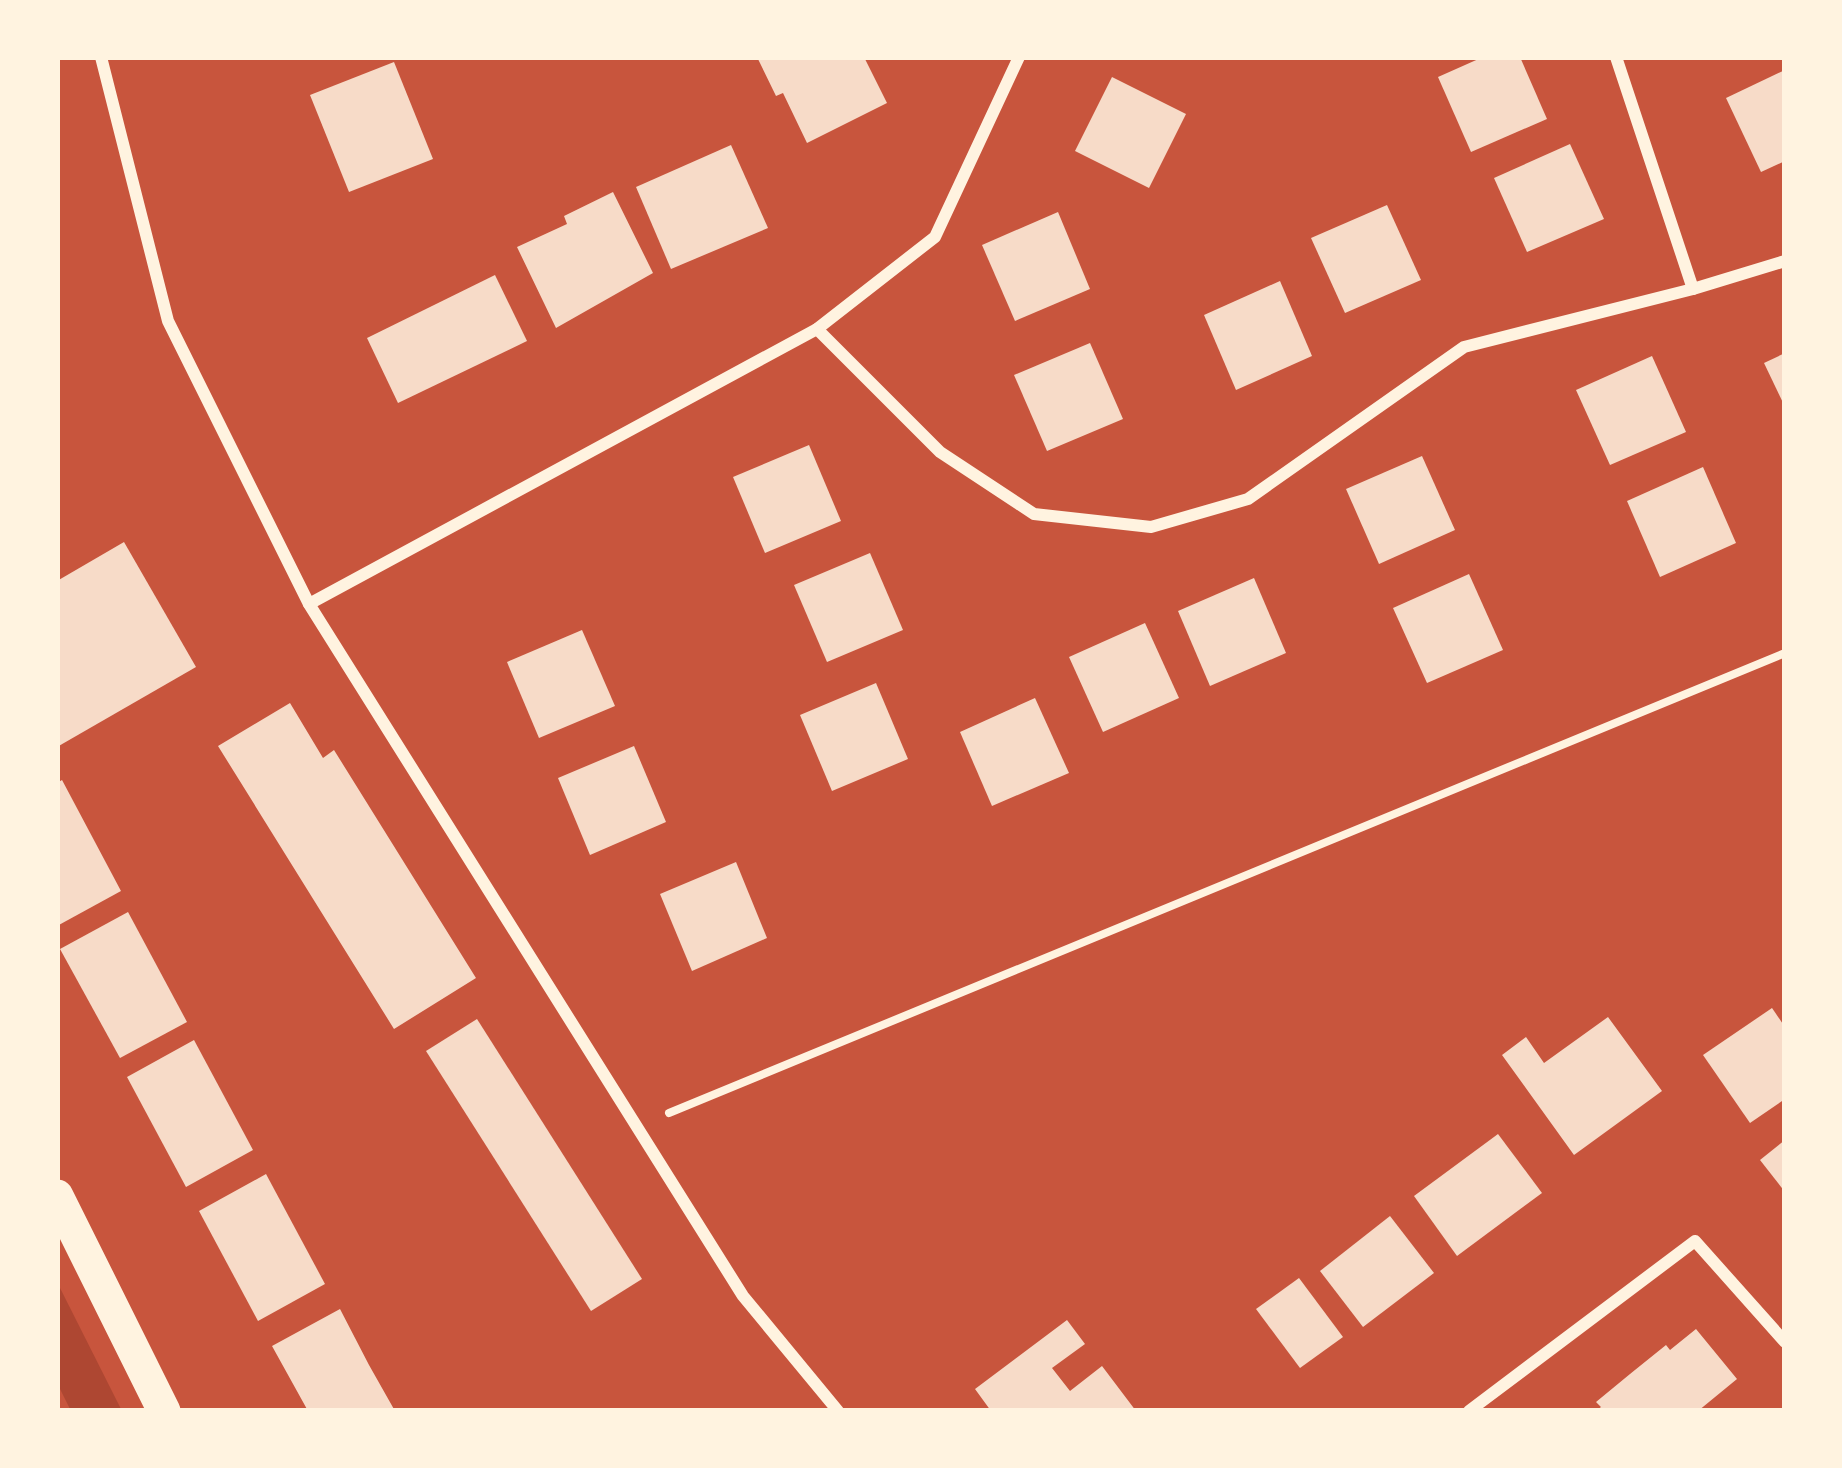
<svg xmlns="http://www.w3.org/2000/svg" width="1842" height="1468" font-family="'Exo 2',sans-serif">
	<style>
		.green { fill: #ae4732 }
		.building { fill: #f7dbc8 }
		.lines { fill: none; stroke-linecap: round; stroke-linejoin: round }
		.path { stroke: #fff3e0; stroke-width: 8 }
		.minor { stroke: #fff3e0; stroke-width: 12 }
		.trunk { stroke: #fff3e0; stroke-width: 33 }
	</style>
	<rect width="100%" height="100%" fill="#c8553d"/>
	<path class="green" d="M57,1282L122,1411H71L57,1383Z"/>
	<g class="building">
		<path d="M757,57H864L887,103L807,143L783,93L776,96Z"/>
		<path d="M1483,57H1520L1547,119L1471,152L1438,77Z"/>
		<path d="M394,62L433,159L349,192L310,95Z"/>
		<path d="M1785,70V161L1761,172L1726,98Z"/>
		<path d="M1112,77L1186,114L1149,188L1075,151Z"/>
		<path d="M1570,144L1604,219L1527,252L1494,178Z"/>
		<path d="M731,145L768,228L671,269L636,187Z"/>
		<path d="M613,192L653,273L556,328L517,247L567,224L564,216Z"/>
		<path d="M1387,205L1421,280L1345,313L1311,238Z"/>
		<path d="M1058,212L1090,289L1015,321L982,245Z"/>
		<path d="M495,275L527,341L398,403L367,338Z"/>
		<path d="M1280,281L1312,356L1236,390L1204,315Z"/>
		<path d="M1090,343L1123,419L1047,451L1014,375Z"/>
		<path d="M1785,353V407L1764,363Z"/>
		<path d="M1652,356L1686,432L1610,465L1576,390Z"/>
		<path d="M809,445L841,521L765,553L733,477Z"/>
		<path d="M1422,456L1455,530L1379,564L1346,489Z"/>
		<path d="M1703,467L1736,543L1660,577L1627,501Z"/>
		<path d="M124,542L196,667L57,747V581Z"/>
		<path d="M870,553L903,630L827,662L794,585Z"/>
		<path d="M1469,574L1503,650L1427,683L1393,608Z"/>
		<path d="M1254,578L1286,653L1210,686L1178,611Z"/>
		<path d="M1145,623L1179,698L1103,732L1069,657Z"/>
		<path d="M582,630L615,706L539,738L507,662Z"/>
		<path d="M876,683L908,759L832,791L800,715Z"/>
		<path d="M1035,698L1069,773L992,806L960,732Z"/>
		<path d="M290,703L323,758L334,750L476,978L394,1029L218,746Z"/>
		<path d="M634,746L666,822L590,855L558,778Z"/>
		<path d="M62,780L121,891L57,926V783Z"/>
		<path d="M736,862L767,938L692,971L660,894Z"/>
		<path d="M128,912L187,1022L120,1058L60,949Z"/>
		<path d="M1772,1008L1785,1027V1099L1750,1123L1703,1055Z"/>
		<path d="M1608,1017L1662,1091L1574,1155L1502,1055L1526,1037L1544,1063Z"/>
		<path d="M477,1019L642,1279L591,1311L426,1051Z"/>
		<path d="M194,1040L253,1150L186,1187L127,1077Z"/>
		<path d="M1498,1134L1542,1193L1457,1256L1414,1196Z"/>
		<path d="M1785,1140V1192L1760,1160Z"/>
		<path d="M266,1174L325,1284L258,1321L199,1211Z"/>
		<path d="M1390,1216L1434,1273L1363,1327L1320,1271Z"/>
		<path d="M1299,1278L1343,1337L1300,1368L1256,1309Z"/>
		<path d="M340,1309L369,1365L395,1411H308L272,1346Z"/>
		<path d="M1067,1320L1085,1344L1052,1368L1070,1391L1102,1366L1136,1411H991L975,1389Z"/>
		<path d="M1696,1329L1737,1379L1698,1411H1596L1601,1407L1596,1402L1630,1374L1666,1345L1670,1350Z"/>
	</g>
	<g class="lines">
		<path class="path" d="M669,1113L1785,653"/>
		<g class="minor">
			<path d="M101,57L168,321L309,604L743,1296L838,1411"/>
			<path d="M1616,57L1693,289"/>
			<path d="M817,329L940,452L1034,514L1151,527L1248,499L1464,347L1693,289L1785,261"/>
			<path d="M309,604L817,329L935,237L1019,57"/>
			<path d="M1469,1411L1695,1241L1785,1342"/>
		</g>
		<path class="trunk" d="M57,1196L164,1411"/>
	</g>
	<rect width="1842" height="1468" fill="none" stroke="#fff3e0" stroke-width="120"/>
</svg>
